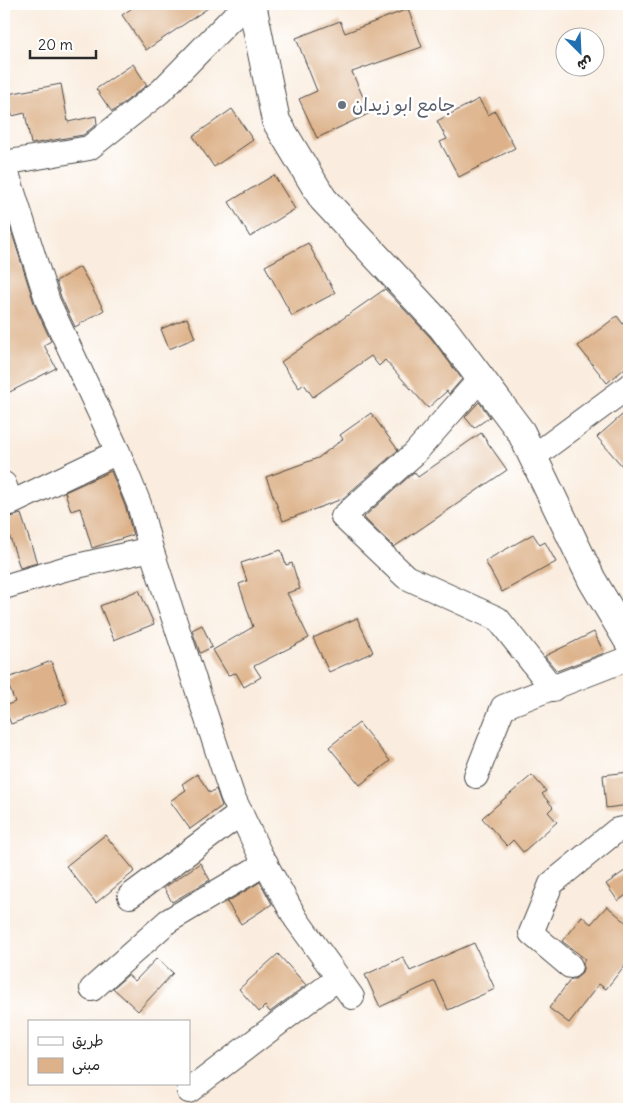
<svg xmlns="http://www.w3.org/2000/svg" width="633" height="1113" font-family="Delius,'Playpen Sans Arabic',sans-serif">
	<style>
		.building { fill: #ddb28a }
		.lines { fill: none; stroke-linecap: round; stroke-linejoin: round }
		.minor-casing { stroke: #4a4846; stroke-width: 26 }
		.tertiary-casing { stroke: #4a4846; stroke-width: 30 }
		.minor { stroke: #fff; stroke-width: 24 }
		.tertiary { stroke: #fff; stroke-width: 28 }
		.worship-dot { fill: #6b7280; stroke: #fff; stroke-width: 2 }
		.labels { text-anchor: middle; stroke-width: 5; stroke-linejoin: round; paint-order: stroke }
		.worship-label { font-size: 18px; fill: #5b616d; stroke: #fff; text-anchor: start }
	</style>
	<rect width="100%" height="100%" fill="#fff"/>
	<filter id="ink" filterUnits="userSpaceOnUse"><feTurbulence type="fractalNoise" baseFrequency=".02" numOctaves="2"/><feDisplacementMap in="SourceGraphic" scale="10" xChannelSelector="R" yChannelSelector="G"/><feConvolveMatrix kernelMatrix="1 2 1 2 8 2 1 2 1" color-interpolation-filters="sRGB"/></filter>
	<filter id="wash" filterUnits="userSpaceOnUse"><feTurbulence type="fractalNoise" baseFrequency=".0096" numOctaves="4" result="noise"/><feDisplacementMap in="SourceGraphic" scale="20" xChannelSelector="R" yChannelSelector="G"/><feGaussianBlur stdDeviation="1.12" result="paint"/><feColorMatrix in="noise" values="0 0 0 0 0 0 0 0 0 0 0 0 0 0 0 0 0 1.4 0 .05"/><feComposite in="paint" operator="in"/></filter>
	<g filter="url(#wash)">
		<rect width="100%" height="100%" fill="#faeddf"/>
		<g id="blocks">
			<g class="building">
				<path d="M138,4H214L146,50L122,15Z"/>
				<path d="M408,9L422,47L352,72L370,113L317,138L299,99L317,91L296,38L340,21L345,33Z"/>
				<path d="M133,64L147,85L112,112L96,89Z"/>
				<path d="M61,84L68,122L96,116L97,124L83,135L31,144L25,113L12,116L8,94Z"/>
				<path d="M479,99L488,115L495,111L515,148L459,177L440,142L447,139L437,121Z"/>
				<path d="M232,109L253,140L214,167L193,136Z"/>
				<path d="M274,175L295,209L250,237L229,202Z"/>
				<path d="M4,215L11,230L35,306L51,341L44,345L56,368L4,395Z"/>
				<path d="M308,243L335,293L292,316L265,266Z"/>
				<path d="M80,267L104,310L75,327L61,297L56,281Z"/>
				<path d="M385,289L431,338L462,379L449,394L447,391L428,408L385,360L379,366L371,356L313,397L304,384L299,388L281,362Z"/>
				<path d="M617,316L629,332V365L607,383L578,346Z"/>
				<path d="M187,318L195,338L169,349L161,329Z"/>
				<path d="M479,402L490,417L474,428L465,417Z"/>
				<path d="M629,409V474L597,437Z"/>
				<path d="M371,413L398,450L342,499L283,521L266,477L318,458L343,439L340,435Z"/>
				<path d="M481,433L507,470L394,547L366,520L364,517L414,472L418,477Z"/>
				<path d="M111,471L126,508L133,535L92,548L80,508L71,511L65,492Z"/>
				<path d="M21,514L37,563L20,568L4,519Z"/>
				<path d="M533,534L540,545L545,542L556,562L502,592L485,561Z"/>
				<path d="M281,550L286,565L292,563L300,589L287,593L309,638L254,666L261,677L244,687L236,673L228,675L213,650L253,627L239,584L247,581L241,563Z"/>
				<path d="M139,590L154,624L114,640L100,606Z"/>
				<path d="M357,618L373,652L329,672L313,638Z"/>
				<path d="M202,625L212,647L200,653L192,630Z"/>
				<path d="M594,632L604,653L557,671L546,658L545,656Z"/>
				<path d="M51,661L67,703L11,724L4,706L15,702L6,679Z"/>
				<path d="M359,723L390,761L360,785L329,747Z"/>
				<path d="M629,772V805L606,808L603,775Z"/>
				<path d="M197,774L210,793L216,789L222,806L190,829L170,801L186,790L182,784Z"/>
				<path d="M532,775L546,791L542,794L553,807L548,812L557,822L523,852L513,840L507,846L482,818Z"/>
				<path d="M105,835L135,871L96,903L66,866Z"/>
				<path d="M200,863L210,880L172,902L164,888Z"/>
				<path d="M629,868V893L618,901L606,884Z"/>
				<path d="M260,882L272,904L241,924L227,902Z"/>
				<path d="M607,906L629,925V960L606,989L599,984L569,1023L549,1008L571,979H575L581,974L583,969V962L585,959L562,941L582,916L591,924Z"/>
				<path d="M474,943L495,989L448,1010L435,981L380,1007L365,975L403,957L410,971Z"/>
				<path d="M278,954L306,985L270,1012L265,1006L259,1012L239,989Z"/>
				<path d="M157,958L173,973L138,1011L113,988L128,975L135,981Z"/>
			</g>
		</g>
	</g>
	<g filter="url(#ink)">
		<use href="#blocks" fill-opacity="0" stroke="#4a4846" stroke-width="1"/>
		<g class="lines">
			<g class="minor-casing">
				<g id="minor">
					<path d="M4,163L89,148L161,91L231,19L252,5"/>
					<path d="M4,164L48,302L118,452L139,504L151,549L232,795L260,854L296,919L352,997"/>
					<path d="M481,378L414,454L343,517L406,577L498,619L553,689"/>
					<path d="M533,457L629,386"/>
					<path d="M4,484L11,503L118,452"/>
					<path d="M4,587L64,569L151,549"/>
					<path d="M476,776L503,707L629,658"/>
					<path d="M130,896L241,813"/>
					<path d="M570,966L531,933L551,884L617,830L629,828"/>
					<path d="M92,989L168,921L266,863"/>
					<path d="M189,1091L338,978"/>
				</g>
			</g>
			<g class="tertiary-casing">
				<path id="tertiary" d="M252,4L276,121L323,199L443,328L521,432L592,580L629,642"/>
			</g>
			<use href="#minor" class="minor"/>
			<use href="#tertiary" class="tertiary"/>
		</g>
	</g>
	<circle class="worship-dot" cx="342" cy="105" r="5"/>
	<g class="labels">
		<g class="worship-label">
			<text x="352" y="111">جامع ابو زيدان</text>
		</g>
	</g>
	<rect width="633" height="1113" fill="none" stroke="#fff" stroke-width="20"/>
	<rect x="28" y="1020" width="162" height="65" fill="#ffffff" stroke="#aaaaaa"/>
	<rect x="38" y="1037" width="25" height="8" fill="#ffffff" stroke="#aaaaaa"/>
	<text x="72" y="1046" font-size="15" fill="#2b2b2b">طريق</text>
	<rect x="38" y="1058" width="25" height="15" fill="#ddb28a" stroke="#aaaaaa"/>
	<text x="72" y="1070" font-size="15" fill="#2b2b2b">مبنى</text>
	<g transform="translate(580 52) rotate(156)"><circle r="24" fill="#ffffff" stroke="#aaaaaa"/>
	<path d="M0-4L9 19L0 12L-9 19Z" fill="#1f6fb2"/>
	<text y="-8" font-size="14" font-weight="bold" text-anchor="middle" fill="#2b2b2b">ش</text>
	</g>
	<path d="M30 50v8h66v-8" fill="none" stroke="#2b2b2b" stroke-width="2.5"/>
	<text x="38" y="50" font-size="15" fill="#2b2b2b" stroke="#ffffff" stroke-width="4" paint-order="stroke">20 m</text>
</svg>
